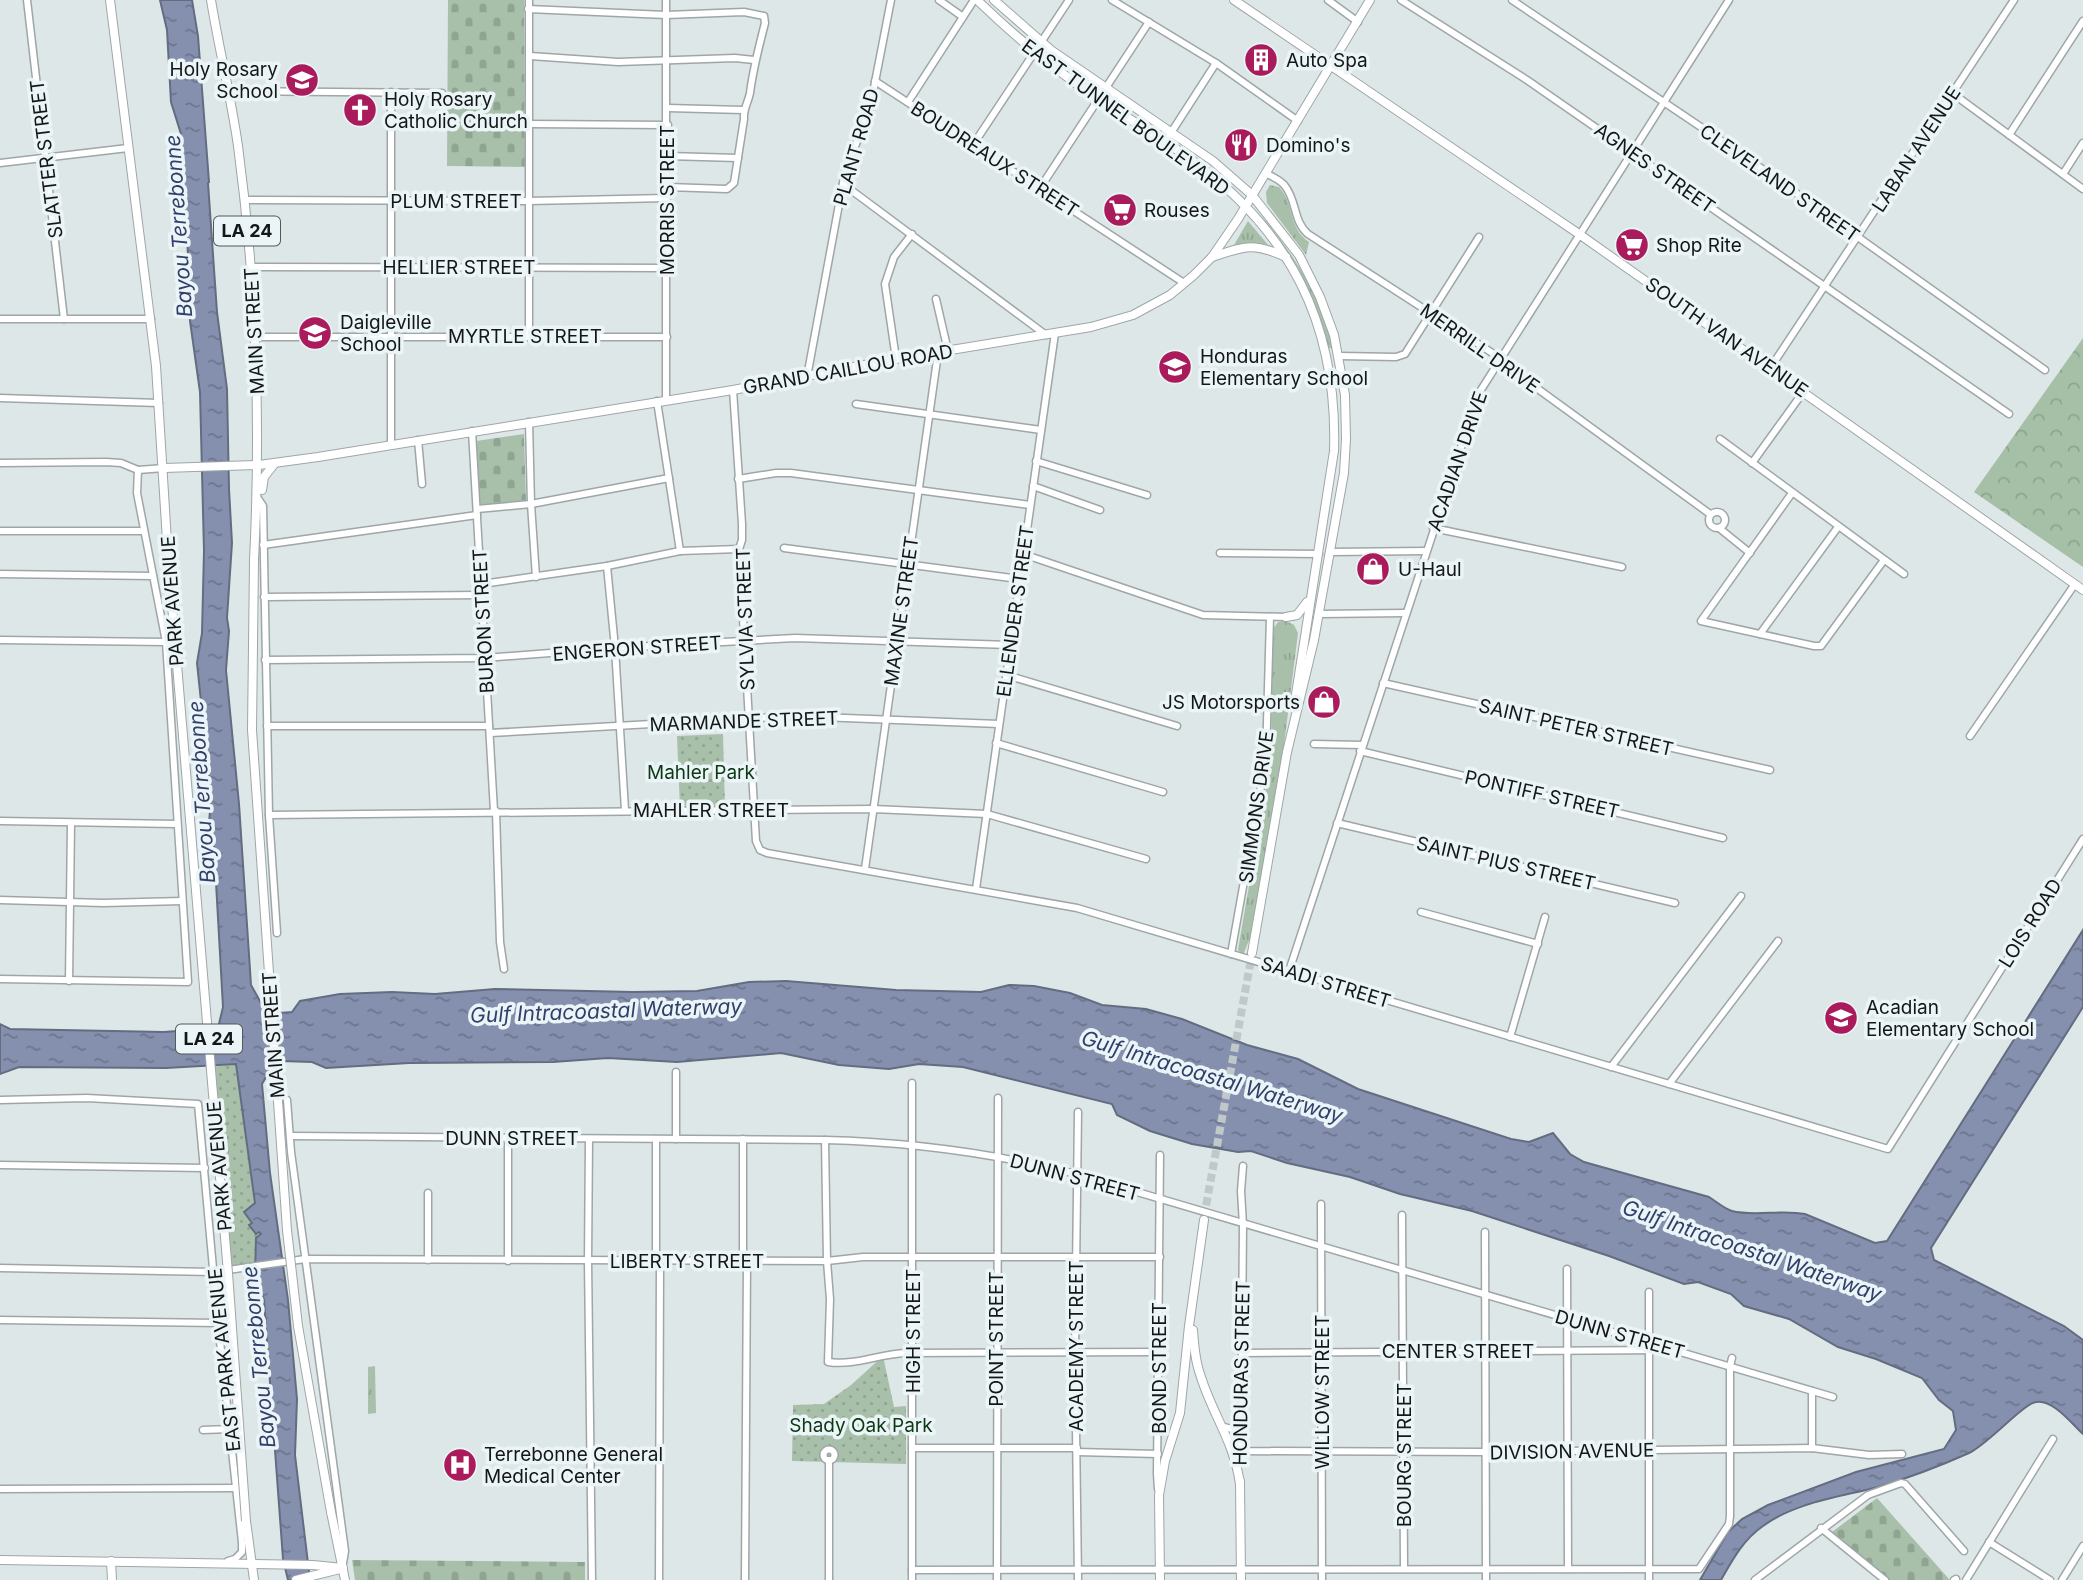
<svg xmlns="http://www.w3.org/2000/svg" width="2083" height="1580" font-family="Inter,sans-serif">
	<style>
		.grass { fill: url(#grass-tufts) }
		.forest { fill: url(#forest-crowns) }
		.cemetery { fill: url(#cemetery-stones) }
		.park { fill: url(#park-dots) }
		.water { fill: url(#water-ripples); stroke: #636c81; stroke-width: 2 }
		.lines { fill: none; stroke-linecap: round; stroke-linejoin: round }
		.major-tunnel { stroke: #c0c8c9; stroke-width: 8; stroke-dasharray: 8 4; stroke-linecap: butt }
		.minor-casing { stroke: #9ea6a8; stroke-width: 9 }
		.major-casing { stroke: #9ea6a8; stroke-width: 10 }
		.minor { stroke: #fff; stroke-width: 6 }
		.major { stroke: #fff; stroke-width: 8 }
		.major-bridge-casing { stroke: #9ea6a8; stroke-width: 10; stroke-linecap: butt }
		.major-bridge { stroke: #fff; stroke-width: 8 }
		.labels { text-anchor: middle; stroke-width: 7; stroke-linejoin: round; paint-order: stroke }
		.shield { fill: #ebf4f6; stroke: #54595a; stroke-width: 2 }
		.shield-label { font-size: 18px; font-weight: bold; fill: #141717 }
		.poi-label { font-size: 19px; fill: #141717; stroke: #ebf4f6; text-anchor: start }
		.street-label { font-size: 19px; fill: #141717; stroke: #ebf4f6 }
		.park-label { font-size: 19px; fill: #0c3814; stroke: #ebf4f6 }
		.water-label { font-size: 21px; font-style: italic; fill: #313f6b; stroke: #ebf4f6 }
	</style>
	<defs>
		<pattern id="grass-tufts" width="24" height="20" patternUnits="userSpaceOnUse" patternTransform="scale(1.75)"><rect width="24" height="20" fill="#a8c0aa"/><path d="M3 7l-1-3M5 7V3M7 7l1-3M15 17l-1-3M17 17v-4M19 17l1-3" fill="none" stroke="#90a492"/></pattern>
		<pattern id="forest-crowns" width="20" height="18" patternUnits="userSpaceOnUse" patternTransform="scale(1.75)"><rect width="20" height="18" fill="#a5c0a6"/><path d="M2 6a3 3 0 1 1 6 0M12 15a3 3 0 1 1 6 0" fill="none" stroke="#8da48e"/></pattern>
		<pattern id="cemetery-stones" width="16" height="16" patternUnits="userSpaceOnUse" patternTransform="scale(1.75)"><rect width="16" height="16" fill="#a8c0aa"/><path d="M2 7V4a2 2 0 0 1 4 0v3zM10 15v-3a2 2 0 0 1 4 0v3z" fill="#90a492"/></pattern>
		<pattern id="park-dots" width="8" height="8" patternUnits="userSpaceOnUse" patternTransform="scale(1.75)"><rect width="8" height="8" fill="#a8c0aa"/><path d="M2 2h.1M6 6h.1" fill="none" stroke="#90a492" stroke-width="1.8" stroke-linecap="round"/></pattern>
		<pattern id="water-ripples" width="26" height="14" patternUnits="userSpaceOnUse" patternTransform="scale(1.75)"><rect width="26" height="14" fill="#8590af"/><path d="M2 4q2-2 4 0t4 0M15 11q2-2 4 0t4 0" fill="none" stroke="#6c758d"/></pattern>
	</defs>
	<rect width="100%" height="100%" fill="#dee7e8"/>
	<g class="grass">
		<path d="M1270,185L1279,187C1295,204 1288,228 1309,242L1306,255L1267,203L1266,192Z"/>
		<path d="M1256,212C1282,234 1334,315 1332,349L1328,347L1319,318Z"/>
		<path d="M1248,221L1269,246L1268,247L1246,243L1234,245Z"/>
		<path d="M1286,621L1294,625L1298,633L1283,753L1250,938L1243,955L1238,950L1271,757L1273,629L1278,622Z"/>
		<path d="M375,1366L376,1413L368,1414V1367Z"/>
	</g>
	<path class="forest" d="M2083,338V567L1974,492Z"/>
	<g class="cemetery">
		<path d="M448,0H524L525,167L447,166Z"/>
		<path d="M524,434L526,500L479,507L476,441Z"/>
		<path d="M1877,1498L1949,1579V1580H1889L1832,1532Z"/>
		<path d="M352,1560L585,1562V1580H355Z"/>
	</g>
	<g class="park">
		<path d="M723,734L725,808L680,809L677,736Z"/>
		<path d="M236,1064L255,1203L253,1223L250,1225L261,1234L256,1239L255,1265L226,1270L212,1067Z"/>
		<path d="M883,1356L894,1407L906,1406V1464L792,1461L793,1405L824,1404L851,1385Z"/>
	</g>
	<path class="water" d="M160,0H192L198,36L209,182L208,183L217,312L227,389L229,489L232,543L227,618L229,631L226,670L239,804L251,985L267,1014L292,1012L300,1001L340,994L392,992L435,994L495,989L633,992L697,991L749,982L786,981L896,990L981,992L1009,985L1034,986L1070,993L1102,1005L1146,1009L1182,1019L1247,1045L1298,1059L1358,1089L1511,1139L1529,1142L1553,1133L1570,1154L1584,1162L1709,1197C1717,1202 1723,1208 1732,1211C1755,1217 1781,1209 1805,1214L1875,1243L1887,1241L2083,930V1007L1931,1248L1934,1260L2064,1326L2083,1340V1434C2072,1424 2053,1399 2036,1402C2023,1404 1987,1445 1969,1453C1940,1466 1908,1478 1878,1487C1840,1497 1796,1502 1763,1526C1743,1540 1733,1559 1721,1580H1700L1728,1532L1742,1519L1768,1505L1856,1472L1944,1449L1956,1430L1953,1411L1939,1400L1922,1378L1876,1359L1838,1347L1789,1319L1744,1306L1731,1294L1698,1282L1684,1284L1609,1256L1472,1211L1400,1194L1350,1177L1287,1163L1251,1151L1238,1152L1192,1144L1150,1131L1117,1115L1112,1104L963,1067L919,1064L889,1069L839,1065L781,1053L677,1062L608,1058L553,1062L409,1063L326,1068L312,1062L281,1061L270,1070L262,1084L270,1173L288,1300L297,1399L295,1455L310,1580H288L283,1559L264,1300L255,1274L256,1238L261,1234L259,1232L256,1234L249,1225L252,1223L244,1212L255,1203L236,1064L166,1068L19,1067L0,1074V1024L10,1029L164,1032L218,1028L223,1007L214,847L209,824L211,797L197,663L202,633L204,551L200,392L190,321L187,228L177,191L183,190L181,134L171,102L167,30Z"/>
	<g class="lines">
		<path class="major-tunnel" d="M1204,1217L1252,954"/>
		<g class="minor-casing">
			<g id="minor">
				<path d="M27,0L64,319"/>
				<path d="M939,0L963,17"/>
				<path d="M1112,0L1216,63L1298,121"/>
				<path d="M1328,0L1358,22"/>
				<path d="M1401,0L1527,80L2009,414"/>
				<path d="M1512,0L1741,154L2045,370"/>
				<path d="M528,9L666,15L744,12L764,16L765,23C759,46 753,69 750,93C748,103 743,109 744,119L734,183L727,189L667,187"/>
				<path d="M530,56L618,62L735,58L754,60"/>
				<path d="M875,81L1184,283"/>
				<path d="M229,91L442,93"/>
				<path d="M391,92V445"/>
				<path d="M1952,93L2083,189"/>
				<path d="M908,102L974,0"/>
				<path d="M668,108L743,110"/>
				<path d="M530,124L668,125"/>
				<path d="M2009,135L2083,21"/>
				<path d="M1165,142L1216,63"/>
				<path d="M973,145L1069,0"/>
				<path d="M667,156L738,158"/>
				<path d="M0,163L128,148"/>
				<path d="M1266,173C1272,177 1281,180 1285,186C1297,201 1293,221 1308,234L1500,358L1527,381L1710,514"/>
				<path d="M2063,174L2083,143"/>
				<path d="M843,184L1046,335"/>
				<path d="M1040,188L1149,22"/>
				<path d="M244,200L529,201L667,198"/>
				<path d="M251,267L667,268"/>
				<path d="M936,299L948,351"/>
				<path d="M0,319H151"/>
				<path d="M257,337H667"/>
				<path d="M529,337V0"/>
				<path d="M1339,356L1396,357L1405,354L1479,237"/>
				<path d="M896,359L885,284L894,257L912,234"/>
				<path d="M1771,367L2014,0"/>
				<path d="M807,377L845,172L870,108L891,0"/>
				<path d="M733,390L742,524V540L739,549L756,841L760,850L767,853L1077,908L1888,1149L2083,839"/>
				<path d="M0,398L159,403"/>
				<path d="M666,399V0"/>
				<path d="M657,401L680,551"/>
				<path d="M856,404L1041,430"/>
				<path d="M529,422L531,504L536,577"/>
				<path d="M472,431L494,811"/>
				<path d="M1720,439L1904,574"/>
				<path d="M418,440L422,484"/>
				<path d="M1036,461L1147,495"/>
				<path d="M0,463L106,462L121,463L138,470L164,468"/>
				<path d="M1752,463L1804,391"/>
				<path d="M738,479L776,473H791L1030,505"/>
				<path d="M1033,486L1100,510"/>
				<path d="M1792,493L1701,621L1814,646H1821L1884,560"/>
				<path d="M257,497L263,506L269,815L277,933"/>
				<path d="M477,509L531,504L669,478"/>
				<circle cx="1717" cy="520" r="8"/>
				<path d="M1433,528L1622,567"/>
				<path d="M1719,528L1750,553"/>
				<path d="M0,531H144"/>
				<path d="M263,545L477,515"/>
				<path d="M784,548L1019,579"/>
				<path d="M1330,552L1426,551"/>
				<path d="M1220,553L1319,554"/>
				<path d="M1023,554L1203,615L1286,617"/>
				<path d="M607,566L615,648L625,810"/>
				<path d="M0,574L153,576"/>
				<path d="M482,584L607,566L680,551L739,549"/>
				<path d="M264,597L481,595"/>
				<path d="M1319,614L1405,613"/>
				<path d="M1760,634L1838,527"/>
				<path d="M0,640L166,642"/>
				<path d="M265,660L485,658L615,648L795,638L1010,645"/>
				<path d="M1006,675L1177,726"/>
				<path d="M1383,683L1770,770"/>
				<path d="M267,726H489"/>
				<path d="M490,733L794,716L999,724"/>
				<path d="M1970,736L2075,584"/>
				<path d="M996,743L1163,792"/>
				<path d="M1314,744L1362,745"/>
				<path d="M1360,751L1723,838"/>
				<path d="M496,811L500,942L504,969"/>
				<path d="M269,815L873,809L987,814L1146,859"/>
				<path d="M0,821L177,824"/>
				<path d="M1337,823L1675,903"/>
				<path d="M865,869L938,353"/>
				<path d="M976,889L1055,333"/>
				<path d="M0,900L103,903L182,901"/>
				<path d="M1421,912L1538,944"/>
				<path d="M1231,954L1266,758L1270,617"/>
				<path d="M1289,971L1479,393L1729,0"/>
				<path d="M0,979L188,982L166,642L137,493L138,470"/>
				<path d="M69,981L71,823"/>
				<path d="M1510,1037L1545,917"/>
				<path d="M1611,1067L1741,896"/>
				<path d="M676,1072V1139"/>
				<path d="M912,1083V1580"/>
				<path d="M1669,1084L1778,941"/>
				<path d="M0,1100L87,1098L198,1104L218,1323L242,1542V1552L235,1559L228,1561"/>
				<path d="M287,1100L291,1152L345,1551L343,1563"/>
				<path d="M290,1136L825,1140C910,1142 993,1153 1076,1174L1833,1397"/>
				<path d="M508,1139V1261"/>
				<path d="M589,1139L588,1261L592,1580"/>
				<path d="M656,1139V1261"/>
				<path d="M825,1140L827,1261L830,1299L828,1362C855,1366 879,1354 905,1353L1159,1352"/>
				<path d="M0,1165L205,1168"/>
				<path d="M1243,1166L1241,1191L1243,1225L1241,1451L1486,1452L1812,1448L1869,1455L1902,1454"/>
				<path d="M428,1193V1260"/>
				<path d="M1321,1204L1322,1580"/>
				<path d="M1402,1215L1404,1569"/>
				<path d="M1485,1232L1486,1580"/>
				<path d="M743,1261V1139"/>
				<path d="M0,1268L214,1272L305,1259L827,1261L863,1257H1160"/>
				<path d="M1567,1269L1568,1569"/>
				<path d="M0,1320L218,1323"/>
				<path d="M1242,1353L1665,1350"/>
				<path d="M1224,1427L1236,1430L1240,1423"/>
				<path d="M203,1430L230,1429"/>
				<path d="M912,1448H1077"/>
				<path d="M1812,1448V1391"/>
				<circle cx="829" cy="1455" r="5.5"/>
				<path d="M1077,1452L1158,1454"/>
				<path d="M0,1489L237,1488"/>
				<path d="M1158,1489L1157,1474L1160,1155"/>
				<path d="M1821,1528L1885,1580"/>
				<path d="M1989,1542L2050,1580"/>
				<path d="M912,1570L1699,1569L1729,1524L1730,1516V1366L1732,1358"/>
				<path d="M659,1580L660,1261"/>
				<path d="M745,1580L747,1261"/>
				<path d="M829,1580V1460"/>
				<path d="M997,1580L998,1098"/>
				<path d="M1078,1580L1075,1353L1078,1112"/>
				<path d="M1649,1580V1292"/>
				<path d="M1755,1580L1868,1495L1901,1483L1905,1484L1964,1551"/>
				<path d="M1954,1580L1956,1579"/>
				<path d="M1966,1580L2053,1439"/>
				<path d="M2062,1580L2083,1546"/>
			</g>
		</g>
		<g class="major-casing">
			<g id="major">
				<path d="M110,0L156,366L168,557"/>
				<path d="M211,0C219,49 231,97 238,146C257,287 261,419 254,560"/>
				<path d="M977,0C1008,30 1040,57 1075,83C1111,109 1150,130 1186,156C1290,229 1338,324 1334,451L1294,707"/>
				<path d="M994,0L1051,50L1213,161L1252,195L1299,255L1320,297L1334,335L1345,395L1346,439L1344,473L1314,640L1287,752L1252,953"/>
				<path d="M1234,0L1579,234L2083,590"/>
				<path d="M1212,257C1245,246 1253,242 1286,257"/>
				<path d="M164,468L259,465L318,457L733,390L896,359L1091,327L1133,315L1170,295L1194,275L1212,257L1238,219L1370,0"/>
				<path d="M262,490L264,477L275,463"/>
				<path d="M1286,617L1297,615L1307,602"/>
				<path d="M1193,1330C1194,1345 1195,1360 1200,1374C1212,1414 1234,1441 1240,1484"/>
				<path d="M1240,1481L1241,1580"/>
				<path d="M331,1512L345,1580"/>
				<path d="M246,1521L254,1580"/>
				<path d="M0,1560L313,1565L343,1568"/>
				<path d="M111,1561L112,1580"/>
				<path d="M296,1580L340,1569"/>
				<path d="M1160,1580L1159,1495L1165,1461L1180,1413L1189,1326L1204,1220"/>
			</g>
		</g>
		<use href="#minor" class="minor"/>
		<use href="#major" class="major"/>
		<g class="major-bridge-casing">
			<g id="major-bridge">
				<path d="M168,557L228,1273L246,1521"/>
				<path d="M254,560L252,730L287,1230L298,1326L331,1512"/>
			</g>
		</g>
		<use href="#major-bridge" class="major-bridge"/>
	</g>
	<defs>
		<g id="building-disc" transform="scale(1.75)"><circle r="9.5" fill="#a91b5a" stroke="#ebf4f6"/><path d="M-4-6H4V6H1V3H-1V6H-4ZM-2.5-4.3h1.7v1.8h-1.7ZM.8-4.3h1.7v1.8H.8ZM-2.5-1h1.7V.8h-1.7ZM.8-1h1.7V.8H.8Z" fill="#fff"/></g>
		<g id="school-disc" transform="scale(1.75)"><circle r="9.5" fill="#a91b5a" stroke="#ebf4f6"/><path d="M0-5L7-2L0 1L-7-2ZM-4 1L0 2.5L4 1V4Q0 6-4 4Z" fill="#fff"/></g>
		<g id="church-disc" transform="scale(1.75)"><circle r="9.5" fill="#a91b5a" stroke="#ebf4f6"/><path d="M-1.2-6h2.4v3.5h3.3v2.4h-3.3V6h-2.4V-.1h-3.3v-2.4h3.3Z" fill="#fff"/></g>
		<g id="restaurant-disc" transform="scale(1.75)"><circle r="9.5" fill="#a91b5a" stroke="#ebf4f6"/><path d="M-5-6h1v4h1v-4h1v4h1v-4h1v5L-1.5 .5V6h-2V.5L-5-1ZM5-6V6H3V1.5H1.5Q1.5-4 5-6Z" fill="#fff"/></g>
		<g id="supermarket-disc" transform="scale(1.75)"><circle r="9.5" fill="#a91b5a" stroke="#ebf4f6"/><path d="M-6-5.5h2.5l.6 2H6L4.5 2H-2.5L-4.4-4H-6ZM-1.5 3.2a1.3 1.3 0 1 0 .1 0ZM3 3.2a1.3 1.3 0 1 0 .1 0Z" fill="#fff"/></g>
		<g id="shop-disc" transform="scale(1.75)"><circle r="9.5" fill="#a91b5a" stroke="#ebf4f6"/><path d="M-5-2.5h2.3a2.7 3.5 0 0 1 5.4 0H5L5.5 6h-11ZM-1.5-2.5h3a1.5 2.3 0 0 0-3 0Z" fill="#fff"/></g>
		<g id="hospital-disc" transform="scale(1.75)"><circle r="9.5" fill="#a91b5a" stroke="#ebf4f6"/><path d="M-5-5h3v3.5h4V-5h3V5h-3V1.5h-4V5h-3Z" fill="#fff"/></g>
	</defs>
	<g fill-rule="evenodd">
		<use href="#building-disc" x="1261" y="60"/>
		<use href="#school-disc" x="302" y="80"/>
		<use href="#church-disc" x="360" y="110"/>
		<use href="#restaurant-disc" x="1241" y="145"/>
		<use href="#supermarket-disc" x="1120" y="210"/>
		<use href="#supermarket-disc" x="1632" y="245"/>
		<use href="#school-disc" x="315" y="333"/>
		<use href="#school-disc" x="1175" y="367"/>
		<use href="#shop-disc" x="1373" y="569"/>
		<use href="#shop-disc" x="1324" y="702"/>
		<use href="#school-disc" x="1841" y="1018"/>
		<use href="#hospital-disc" x="460" y="1465"/>
	</g>
	<g class="labels">
		<g class="shield">
			<rect x="214" y="216.5" width="66" height="29" rx="5"/>
			<rect x="176" y="1024.5" width="66" height="29" rx="5"/>
		</g>
		<g class="shield-label">
			<text x="247" y="237">LA 24</text>
			<text x="209" y="1045">LA 24</text>
		</g>
		<g class="poi-label">
			<text x="1286" y="67">Auto Spa</text>
			<text x="278" y="76" text-anchor="end">Holy Rosary<tspan x="278" dy="22">School</tspan></text>
			<text x="384" y="106">Holy Rosary<tspan x="384" dy="22">Catholic Church</tspan></text>
			<text x="1266" y="152">Domino's</text>
			<text x="1144" y="217">Rouses</text>
			<text x="1656" y="252">Shop Rite</text>
			<text x="340" y="329">Daigleville<tspan x="340" dy="22">School</tspan></text>
			<text x="1200" y="363">Honduras<tspan x="1200" dy="22">Elementary School</tspan></text>
			<text x="1398" y="576">U-Haul</text>
			<text x="1300" y="709" text-anchor="end">JS Motorsports</text>
			<text x="1866" y="1014">Acadian<tspan x="1866" dy="22">Elementary School</tspan></text>
			<text x="484" y="1461">Terrebonne General<tspan x="484" dy="22">Medical Center</tspan></text>
		</g>
		<g class="street-label">
			<text transform="translate(1126 117) rotate(36)" y="7">EAST TUNNEL BOULEVARD</text>
			<text transform="translate(856 147) rotate(-74)" y="7">PLANT ROAD</text>
			<text transform="translate(1916 149) rotate(-57)" y="7">LABAN AVENUE</text>
			<text transform="translate(46 159) rotate(-97)" y="7">SLATTER STREET</text>
			<text transform="translate(995 159) rotate(33)" y="7">BOUDREAUX STREET</text>
			<text transform="translate(1655 168) rotate(35)" y="7">AGNES STREET</text>
			<text transform="translate(1780 183) rotate(35)" y="7">CLEVELAND STREET</text>
			<text transform="translate(667 200) rotate(-90)" y="7">MORRIS STREET</text>
			<text x="456" y="208">PLUM STREET</text>
			<text x="459" y="274">HELLIER STREET</text>
			<text transform="translate(254 331) rotate(-93)" y="7">MAIN STREET</text>
			<text x="525" y="343">MYRTLE STREET</text>
			<text transform="translate(1727 337) rotate(35)" y="7">SOUTH VAN AVENUE</text>
			<text transform="translate(1480 348) rotate(35)" y="7">MERRILL DRIVE</text>
			<text transform="translate(848 369) rotate(-10)" y="7">GRAND CAILLOU ROAD</text>
			<text transform="translate(1457 461) rotate(-71)" y="7">ACADIAN DRIVE</text>
			<text transform="translate(172 601) rotate(-94)" y="7">PARK AVENUE</text>
			<text transform="translate(901 611) rotate(-82)" y="7">MAXINE STREET</text>
			<text transform="translate(1015 611) rotate(-82)" y="7">ELLENDER STREET</text>
			<text transform="translate(745 619) rotate(-92)" y="7">SYLVIA STREET</text>
			<text transform="translate(483 621) rotate(-93)" y="7">BURON STREET</text>
			<text transform="translate(637 648) rotate(-4)" y="7">ENGERON STREET</text>
			<text transform="translate(744 721) rotate(-2)" y="7">MARMANDE STREET</text>
			<text transform="translate(1576 727) rotate(13)" y="7">SAINT PETER STREET</text>
			<text transform="translate(1542 794) rotate(13)" y="7">PONTIFF STREET</text>
			<text transform="translate(1256 807) rotate(-82)" y="7">SIMMONS DRIVE</text>
			<text x="711" y="817">MAHLER STREET</text>
			<text transform="translate(1506 863) rotate(13)" y="7">SAINT PIUS STREET</text>
			<text transform="translate(2030 923) rotate(-58)" y="7">LOIS ROAD</text>
			<text transform="translate(1326 982) rotate(17)" y="7">SAADI STREET</text>
			<text transform="translate(273 1035) rotate(-94)" y="7">MAIN STREET</text>
			<text x="512" y="1145">DUNN STREET</text>
			<text transform="translate(219 1166) rotate(-95)" y="7">PARK AVENUE</text>
			<text transform="translate(1075 1177) rotate(15)" y="7">DUNN STREET</text>
			<text x="687" y="1268">LIBERTY STREET</text>
			<text transform="translate(913 1331) rotate(-90)" y="7">HIGH STREET</text>
			<text transform="translate(1620 1334) rotate(16)" y="7">DUNN STREET</text>
			<text transform="translate(996 1339) rotate(-90)" y="7">POINT STREET</text>
			<text transform="translate(1076 1346) rotate(-90)" y="7">ACADEMY STREET</text>
			<text x="1458" y="1358">CENTER STREET</text>
			<text transform="translate(224 1360) rotate(-96)" y="7">EAST PARK AVENUE</text>
			<text transform="translate(1159 1368) rotate(-90)" y="7">BOND STREET</text>
			<text transform="translate(1241 1373) rotate(-89)" y="7">HONDURAS STREET</text>
			<text transform="translate(1322 1392) rotate(-90)" y="7">WILLOW STREET</text>
			<text transform="translate(1572 1451) rotate(-1)" y="7">DIVISION AVENUE</text>
			<text transform="translate(1404 1455) rotate(-90)" y="7">BOURG STREET</text>
		</g>
		<g class="park-label">
			<text x="701" y="779">Mahler Park</text>
			<text x="861" y="1432">Shady Oak Park</text>
		</g>
		<g class="water-label">
			<text transform="translate(179 226) rotate(-94)" y="7">Bayou Terrebonne</text>
			<text transform="translate(202 792) rotate(-94)" y="7">Bayou Terrebonne</text>
			<text transform="translate(606 1011) rotate(-2)" y="7">Gulf Intracoastal Waterway</text>
			<text transform="translate(1212 1077) rotate(17)" y="7">Gulf Intracoastal Waterway</text>
			<text transform="translate(1752 1251) rotate(19)" y="7">Gulf Intracoastal Waterway</text>
			<text transform="translate(259 1357) rotate(-96)" y="7">Bayou Terrebonne</text>
		</g>
	</g>
</svg>
